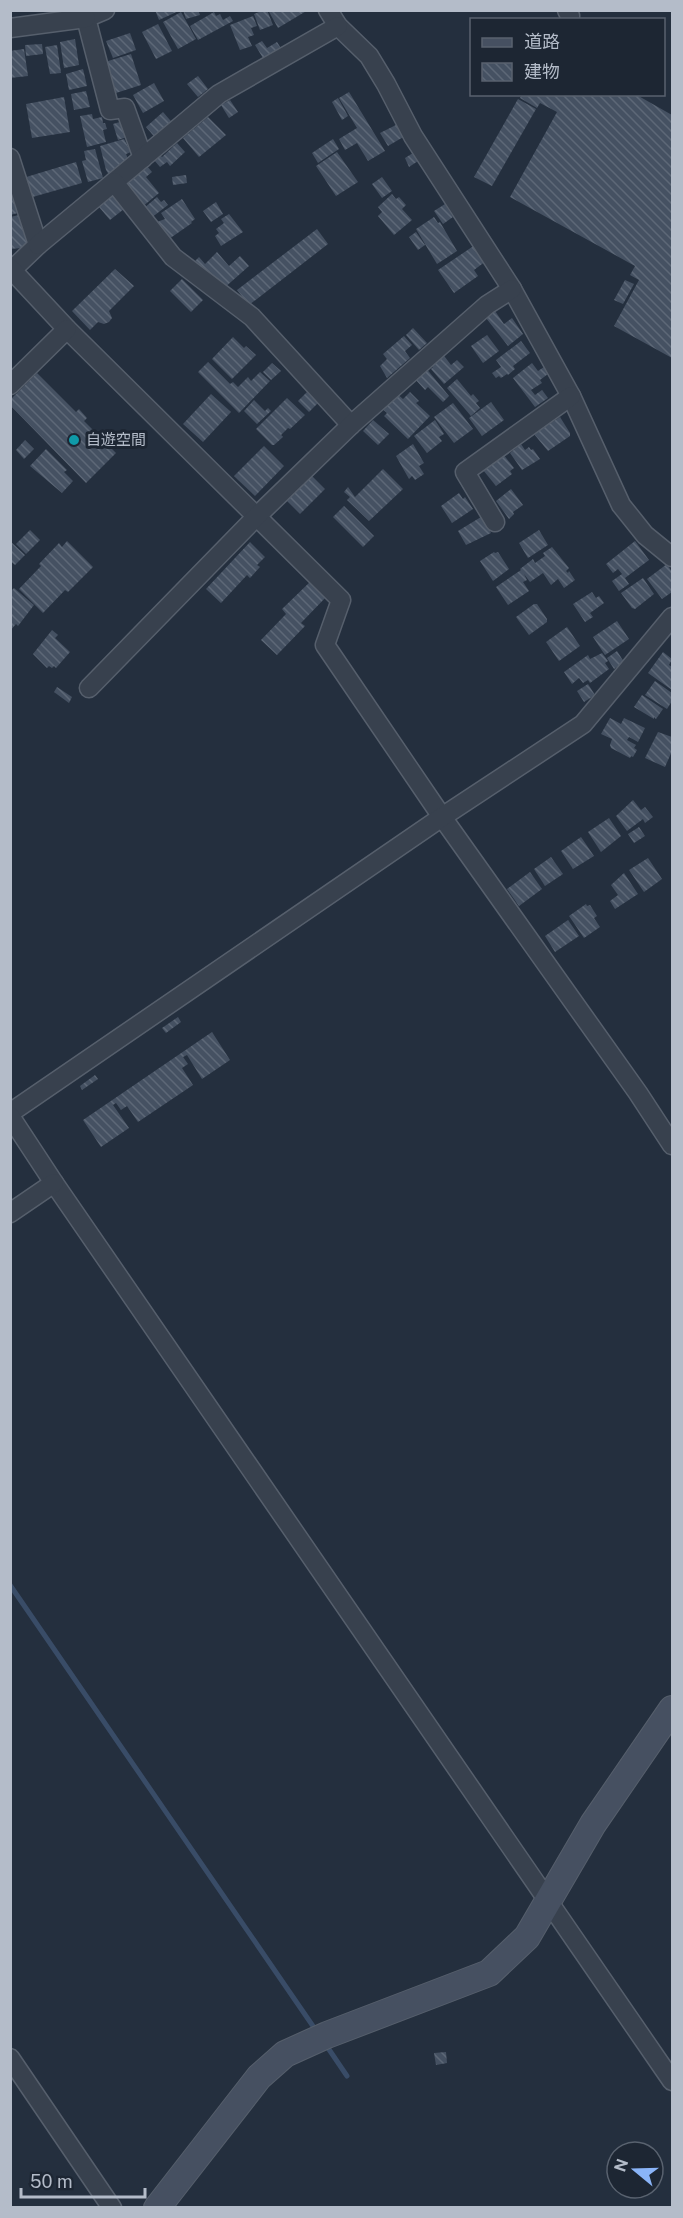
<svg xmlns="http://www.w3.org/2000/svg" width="683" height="2218" font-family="'Public Sans','Noto Sans JP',sans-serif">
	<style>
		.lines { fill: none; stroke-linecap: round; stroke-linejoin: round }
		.stream { stroke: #394c67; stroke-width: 5 }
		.building { fill: url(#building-back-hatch) }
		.street-casing { stroke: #565f6c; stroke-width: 21 }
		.secondary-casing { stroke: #565f6c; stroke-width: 28 }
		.street { stroke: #38414e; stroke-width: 18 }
		.secondary { stroke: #465061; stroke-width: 26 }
		.culture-dot { fill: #0f9aa8; stroke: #1d2633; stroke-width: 2 }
		.labels { text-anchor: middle; stroke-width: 6; stroke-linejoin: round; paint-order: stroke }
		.poi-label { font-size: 15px; fill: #b4bcc9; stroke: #1d2633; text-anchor: start }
	</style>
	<defs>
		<pattern id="building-back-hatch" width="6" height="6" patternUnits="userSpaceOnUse" patternTransform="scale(1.5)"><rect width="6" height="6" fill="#455162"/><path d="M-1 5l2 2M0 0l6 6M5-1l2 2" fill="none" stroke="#5d6877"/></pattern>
	</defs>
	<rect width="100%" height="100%" fill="#242f3e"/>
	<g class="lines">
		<g class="stream">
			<path d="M10,1585L317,2032"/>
			<path d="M326,2045L347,2076"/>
		</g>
	</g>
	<g class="building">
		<path d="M155,10H181L159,20Z"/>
		<path d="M183,10H198L200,15L186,19Z"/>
		<path d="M264,10H267L273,25L260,30L254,14Z"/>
		<path d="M268,10H308L278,28Z"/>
		<path d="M181,12L196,39L178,49L163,22Z"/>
		<path d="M214,12L216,16L220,14L223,20L230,16L233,21L198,40L190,26Z"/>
		<path d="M253,16L257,26L251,28L254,35L248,37L252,46L240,50L230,25Z"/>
		<path d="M158,24L172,51L156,59L142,32Z"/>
		<path d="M130,33L136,50L113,58L106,41Z"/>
		<path d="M75,39L79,65L64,68L60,42Z"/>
		<path d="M262,41L267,48L277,42L284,53L266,63L255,45Z"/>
		<path d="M42,44L43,54L26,56L25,45Z"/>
		<path d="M57,45L61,73L50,74L45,47Z"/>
		<path d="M24,49L28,76L10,78V51Z"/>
		<path d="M131,54L141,85L116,93L105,62Z"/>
		<path d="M83,69L87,86L69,90L66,74Z"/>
		<path d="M198,76L208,89L198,97L187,84Z"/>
		<path d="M154,83L164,101L143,113L133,95Z"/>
		<path d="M86,91L90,107L74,110L71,94Z"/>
		<path d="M349,92L385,151L368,161L357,143L345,150L339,139L357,128L339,98Z"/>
		<path d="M522,94H635L672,115V358L614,326L639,280L630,275L635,266L510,197L557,112L540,103L537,108L520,98Z"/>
		<path d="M64,97L70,132L32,138L26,104Z"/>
		<path d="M338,98L348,116L342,120L332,102Z"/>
		<path d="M518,99L536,109L492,186L474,177Z"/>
		<path d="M230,100L238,112L229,118L221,105Z"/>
		<path d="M163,112L176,127L158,141L146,127Z"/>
		<path d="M92,114L93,119L102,117L103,123H105L107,129L103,130L106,142L87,147L80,116Z"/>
		<path d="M208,117L226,135L199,157L183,138Z"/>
		<path d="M123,121L127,137L118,140L113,124Z"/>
		<path d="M398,124L405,136L388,146L380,133Z"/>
		<path d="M124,139L131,152L126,154L130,164L111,178L106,170L100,146Z"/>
		<path d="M333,139L339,149L318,163L312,153Z"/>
		<path d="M177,143L185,152L170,166L167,162L160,167L154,160L160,155L162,157Z"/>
		<path d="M95,149L103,178L88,182L82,161L86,160L84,151Z"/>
		<path d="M337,152L358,182L336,196L316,166Z"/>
		<path d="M413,153L418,161L409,167L405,158Z"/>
		<path d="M76,162L82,183L29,198L23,178Z"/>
		<path d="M147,166L152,172L146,177L159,193L142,207L124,185Z"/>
		<path d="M186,175L187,183L173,185L172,177Z"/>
		<path d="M382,177L392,191L382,198L372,184Z"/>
		<path d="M10,183L22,212L10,215Z"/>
		<path d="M392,194L396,199L399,197L406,205L402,209L412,220L394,235L378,216L382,212L378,207Z"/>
		<path d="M112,195L124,209L110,220L99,207Z"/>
		<path d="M157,197L161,202L164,200L168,205L151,218L143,209Z"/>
		<path d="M182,199L195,219L191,222L192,223L169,239L157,222L165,219L161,213Z"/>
		<path d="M216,202L223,214L211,222L203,211Z"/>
		<path d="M445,204L453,217L443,224L434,211Z"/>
		<path d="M24,214L31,242L22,248L10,249V217Z"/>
		<path d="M229,214L243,232L221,246L215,236L219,233L216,229L224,223L221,219Z"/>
		<path d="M434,217L438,223L440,222L457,251L437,264L416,229Z"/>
		<path d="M317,229L328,244L249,305L237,290Z"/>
		<path d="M416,232L425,245L418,250L409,237Z"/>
		<path d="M475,245L486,261L474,270L478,276L454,293L438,270Z"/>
		<path d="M217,252L229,266L240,256L249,266L223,289L192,264L199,257L205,264Z"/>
		<path d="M115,269L134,286L109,311L112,318L109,322L104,324L98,322L90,330L72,311Z"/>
		<path d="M182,279L203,300L191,312L170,291Z"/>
		<path d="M625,280L634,284L623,304L614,300Z"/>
		<path d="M495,311L504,324L512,318L523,334L508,346L486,318Z"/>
		<path d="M413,328L427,343L419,350L406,335Z"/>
		<path d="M487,335L499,351L483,363L471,346Z"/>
		<path d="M404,336L412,345L405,351L410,358L387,378L380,366L387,359L383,354Z"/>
		<path d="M233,337L244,348L246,346L256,355L232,379L212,359Z"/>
		<path d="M521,341L530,353L513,366L515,369L508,375L507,374L501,378L499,376L496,378L492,373L501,367L496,360Z"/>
		<path d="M442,353L451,365L457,360L464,367L444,384L431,369L433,367L430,363Z"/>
		<path d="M208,362L230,384L233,382L238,387L248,377L251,381L260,372L270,381L239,413L198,372Z"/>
		<path d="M272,363L281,371L271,380L263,372Z"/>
		<path d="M532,363L538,371L544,367L548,374L540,380L542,383L531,390L535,395L542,390L548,398L535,407L513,378Z"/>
		<path d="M425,367L449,396L443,402L428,387L425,390L414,378Z"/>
		<path d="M37,373L76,412L79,409L87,418L84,421L116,453L86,483L10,405V400Z"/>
		<path d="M457,379L471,396L473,394L479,401L476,403L480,408L471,416L447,388Z"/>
		<path d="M307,392L318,403L309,412L298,401Z"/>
		<path d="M395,392L403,399L410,392L419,401L416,403L430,416L408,439L384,416L387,413L380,407Z"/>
		<path d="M211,394L231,412L203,442L183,424Z"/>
		<path d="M287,398L305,415L290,429L288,428L281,435L283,437L274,445H272L256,429Z"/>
		<path d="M254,400L265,411L268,408L271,411L257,424L244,411Z"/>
		<path d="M491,402L504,420L482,436L469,418Z"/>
		<path d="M453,403L473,429L454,443L434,417Z"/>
		<path d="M560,417L570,433V436L548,451L534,434Z"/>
		<path d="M373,420L389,434L378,445L363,431Z"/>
		<path d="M435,420L444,434L439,437L442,441L427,453L414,436Z"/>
		<path d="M25,440L34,449L24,459L16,450Z"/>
		<path d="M413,444L424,463L419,466L424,474L415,480L412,476L409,479L396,456Z"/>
		<path d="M521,444L525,450L529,447L531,450L533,449L540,459L522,470L510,453Z"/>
		<path d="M264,446L284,466L255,496L234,476Z"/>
		<path d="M46,449L67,470L64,472L73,481L62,493L30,466Z"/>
		<path d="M503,454L514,468L510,471L512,474L496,486L483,470Z"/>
		<path d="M383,469L403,489L369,521L347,500L350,497L344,492L348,487L355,497Z"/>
		<path d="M312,476L325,489L300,514L287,501Z"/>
		<path d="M511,489L523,505L513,512L514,514L509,519L496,501Z"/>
		<path d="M459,493L463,499L465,497L473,509L452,523L441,506Z"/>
		<path d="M344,506L374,536L363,547L333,517Z"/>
		<path d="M481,517L491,533L466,545L458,531Z"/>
		<path d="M30,530L40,540L26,554L16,544Z"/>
		<path d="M539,530L548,545L528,558L519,543Z"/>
		<path d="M10,541L25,555L15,565L10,561Z"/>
		<path d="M67,541L93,567L68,592L65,590L43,613L19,589L41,566L39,564L59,543L62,547Z"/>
		<path d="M635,541L649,560L625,578L629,584L619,591L612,581L622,574L618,569L613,573L606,564Z"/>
		<path d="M250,542L265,557L257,565L260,567L250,578L247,575L221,603L206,589Z"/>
		<path d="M552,547L569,568L566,571L568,573L569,571L575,580L564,588L558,579L551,585L543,573L530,582L524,574L527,580L523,582L529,591L508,605L496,587L521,570L520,569L533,559L535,563L545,556L543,553Z"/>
		<path d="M494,552L495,553L498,552L509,569L493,581L480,561Z"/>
		<path d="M667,564L672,572V592L662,599L647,579Z"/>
		<path d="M643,578L654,594L635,609L632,608L621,593Z"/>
		<path d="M311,581L327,596L301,623L305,626L277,655L261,640L286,614L282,609Z"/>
		<path d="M14,588L34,605L18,626L16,624L10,631V592Z"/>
		<path d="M592,592L596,598L599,596L604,603L590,613L593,617L585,622L573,604Z"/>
		<path d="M534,604H537L547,619V622L529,635L516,617Z"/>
		<path d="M617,621L629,639L605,655L593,637Z"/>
		<path d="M567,627L580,646L559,661L546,642Z"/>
		<path d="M52,630L58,635L55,638L70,652L56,668L54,666L52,668L49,666L47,668L33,654Z"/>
		<path d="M617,651L624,662L614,669L607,658Z"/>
		<path d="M663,652L672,659L669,665L672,667V690L648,673Z"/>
		<path d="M602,653L608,661L605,663L609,669L590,683L588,680L583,683L579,678L572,684L564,672L588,655L590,659Z"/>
		<path d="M655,681L672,693V701L667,709L645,695Z"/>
		<path d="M588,684L595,695L584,702L577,691Z"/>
		<path d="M57,687L72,697L69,703L54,692Z"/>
		<path d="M642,695L663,709L656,719L654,717V719L634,707Z"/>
		<path d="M610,718L621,724L624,718L645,728L638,742L629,737L627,740L636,745L634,748L637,750L633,757L631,756L630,758L611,748L610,745L612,739L601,734Z"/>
		<path d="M658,732L672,737V751L665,767L645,758Z"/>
		<path d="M633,800L641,810L645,807L653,817L645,823L643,819L627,831L616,816Z"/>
		<path d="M609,818L621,836L601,852L588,832Z"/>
		<path d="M639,827L645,836L634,843L628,834Z"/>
		<path d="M581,837L594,856L573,869L561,851Z"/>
		<path d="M551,857L563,874L545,886L534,869Z"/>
		<path d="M648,858L662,879L644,892L629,870Z"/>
		<path d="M530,872L542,889L519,906L507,889Z"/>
		<path d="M624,873L638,894L615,909L610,901L618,895L611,885Z"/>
		<path d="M586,904L587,906L590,905L597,916L594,918L600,927L584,938L569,916Z"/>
		<path d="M568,920L579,936L555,952L545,936Z"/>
		<path d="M178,1017L181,1022L166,1033L162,1028Z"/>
		<path d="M212,1032L230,1060L202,1079L187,1055L183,1057L188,1064L182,1068L193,1085L138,1122L127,1106L121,1110L116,1103L113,1105L129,1128L101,1147L83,1120Z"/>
		<path d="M95,1075L98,1079L82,1090L80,1086Z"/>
		<path d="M446,2052L447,2063L436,2065L434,2053Z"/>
	</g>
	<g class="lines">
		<g class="street-casing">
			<g id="street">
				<path d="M105,10L86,18L110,110L125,108L143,158"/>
				<path d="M328,10L338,26L369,56L386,84L413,136L512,289L571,396L621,505L645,535L672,557"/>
				<path d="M567,10L570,16"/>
				<path d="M10,28L86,18"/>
				<path d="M10,158L38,245L12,270"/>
				<path d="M114,182L219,94L338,26"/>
				<path d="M38,245L114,182L173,257L252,317L351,425"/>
				<path d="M10,268L67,329L341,600L325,645L442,817L638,1093L672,1145"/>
				<path d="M10,385L67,329"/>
				<path d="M495,522L465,472L571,396"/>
				<path d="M89,688L257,516L351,425L487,305L512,289"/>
				<path d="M10,1113L442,817L583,724L672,617"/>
				<path d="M10,1116L54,1183L672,2081"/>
				<path d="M10,1213L54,1183"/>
				<path d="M10,2058L112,2208"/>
			</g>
		</g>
		<g class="secondary-casing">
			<path id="secondary" d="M157,2208L259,2077L285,2054L327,2035L489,1973L527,1937L593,1824L672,1709"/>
		</g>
		<use href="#street" class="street"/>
		<use href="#secondary" class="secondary"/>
	</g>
	<circle class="culture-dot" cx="74" cy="440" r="6"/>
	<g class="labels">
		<g class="poi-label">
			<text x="86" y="445">自遊空間</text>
		</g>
	</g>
	<rect width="683" height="2218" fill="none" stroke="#b4bcc9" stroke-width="24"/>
	<rect x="470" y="18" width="195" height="78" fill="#1d2633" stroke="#59626f" stroke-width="1.5"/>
	<rect x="482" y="38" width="30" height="9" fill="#465061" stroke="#59626f" stroke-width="1.5"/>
	<text x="524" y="48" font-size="18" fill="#b4bcc9">道路</text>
	<rect x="482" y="63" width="30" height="18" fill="url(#building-back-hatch)" stroke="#59626f" stroke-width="1.5"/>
	<text x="524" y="78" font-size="18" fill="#b4bcc9">建物</text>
	<g transform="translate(635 2170) rotate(289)"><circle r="28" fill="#1d2633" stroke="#59626f" stroke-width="1.5"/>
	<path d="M0-4.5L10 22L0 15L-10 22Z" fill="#8ab4f8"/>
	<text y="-9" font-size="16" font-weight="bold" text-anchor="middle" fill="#b4bcc9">N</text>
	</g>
	<path d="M21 2188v9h124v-9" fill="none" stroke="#b4bcc9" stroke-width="3"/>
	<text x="30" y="2188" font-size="18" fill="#b4bcc9" stroke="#1d2633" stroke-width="4.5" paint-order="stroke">50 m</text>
</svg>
